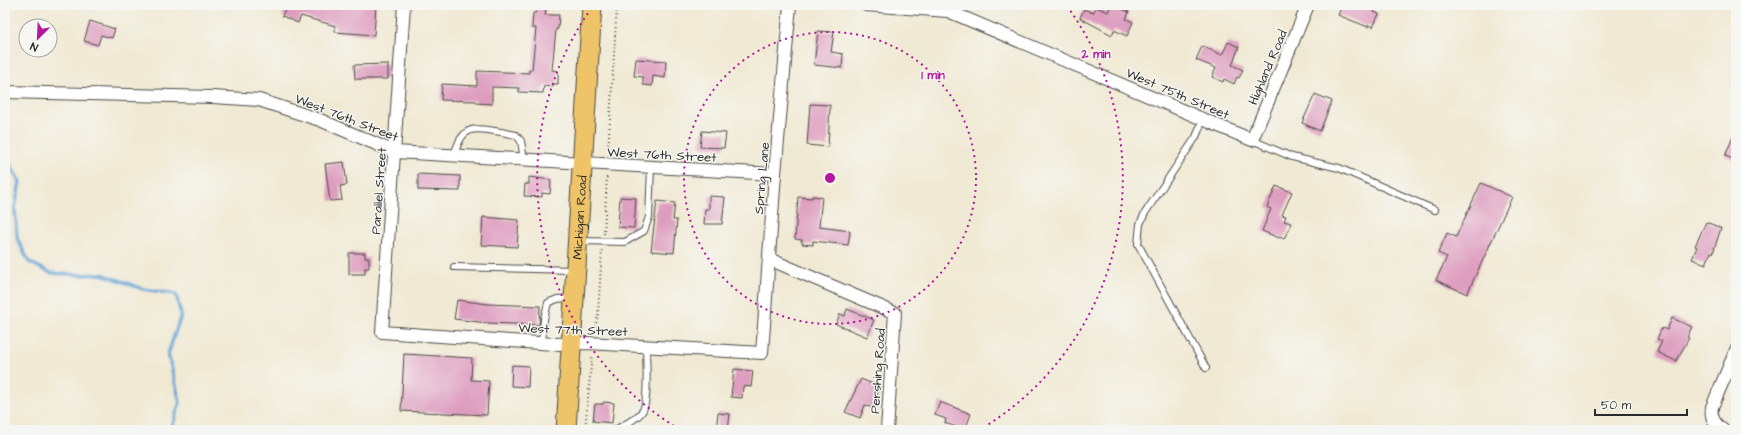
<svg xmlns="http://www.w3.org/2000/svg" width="1741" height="435" font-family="'Architects Daughter',sans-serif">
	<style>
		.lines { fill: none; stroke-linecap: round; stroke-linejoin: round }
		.stream { stroke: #62a2d5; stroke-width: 3.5 }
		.building { fill: #de9dbf }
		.lane-casing { stroke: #494844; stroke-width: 8 }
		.street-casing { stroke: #494844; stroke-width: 14 }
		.primary-casing { stroke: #494844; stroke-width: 21 }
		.path { stroke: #494844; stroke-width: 2; stroke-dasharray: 1 3; stroke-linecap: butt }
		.lane { stroke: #fff; stroke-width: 6 }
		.street { stroke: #fff; stroke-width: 12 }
		.primary { stroke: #efc469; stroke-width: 19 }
		.ring { fill: none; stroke: #b5179e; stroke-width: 2; stroke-dasharray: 2 4 }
		.labels { text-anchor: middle; stroke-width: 3; stroke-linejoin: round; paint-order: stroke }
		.street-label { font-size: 13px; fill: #2b2b2b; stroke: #f6f6f2 }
		.centre { fill: #b5179e; stroke: #f6f6f2; stroke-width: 2 }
		.ring-label { font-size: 12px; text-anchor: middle; font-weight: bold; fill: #b5179e; stroke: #f6f6f2; stroke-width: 3; stroke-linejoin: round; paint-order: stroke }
	</style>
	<rect width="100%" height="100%" fill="#f6f6f2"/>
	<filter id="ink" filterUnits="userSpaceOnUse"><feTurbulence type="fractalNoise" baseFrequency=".025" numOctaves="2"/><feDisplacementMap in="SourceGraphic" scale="8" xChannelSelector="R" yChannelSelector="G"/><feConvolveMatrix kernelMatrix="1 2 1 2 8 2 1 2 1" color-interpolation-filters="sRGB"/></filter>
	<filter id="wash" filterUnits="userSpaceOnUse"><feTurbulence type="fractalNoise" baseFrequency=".012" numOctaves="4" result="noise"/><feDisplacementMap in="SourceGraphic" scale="16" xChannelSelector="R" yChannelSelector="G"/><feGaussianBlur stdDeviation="0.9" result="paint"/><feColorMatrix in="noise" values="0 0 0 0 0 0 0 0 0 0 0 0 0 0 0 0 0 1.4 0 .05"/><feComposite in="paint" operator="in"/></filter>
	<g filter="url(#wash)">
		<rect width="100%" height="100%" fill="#f0e9d3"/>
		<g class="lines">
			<path class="stream" d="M5,159L8,161L20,182L15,208L17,238L29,262L51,273L81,275L102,274L143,289L176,294L181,315L168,354L180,402L171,430"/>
		</g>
		<g id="blocks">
			<g class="building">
				<path d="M287,5H376L374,35L335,32V26L301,16L298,23L282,16Z"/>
				<path d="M1111,5L1129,12L1126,19L1133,22L1127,36L1114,30L1112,35L1080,18L1084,9L1093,13L1096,7L1108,12Z"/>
				<path d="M1342,5H1361L1375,11L1374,12L1379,14L1373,27L1368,25V27L1338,15Z"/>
				<path d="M536,8L546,9L545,15H559L558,29H556L552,70L558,71V84H553V87L544,86L543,93L519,92V88L492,87V104L476,103V101L441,100L442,84L477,86V71L529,73V70H532L536,28H532L533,13H536Z"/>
				<path d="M90,21L115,29L112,38L101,35L98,45L84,41Z"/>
				<path d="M818,31L834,32L831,52L843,54L842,68L814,65Z"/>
				<path d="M1228,42L1239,47L1232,65L1243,70L1239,78L1237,77L1234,84L1224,79L1223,82L1212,77L1216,68L1196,60L1202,46L1222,55Z"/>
				<path d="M636,59L666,61L665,78L653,76L652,86L643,85V77L634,76Z"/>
				<path d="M388,64V79H355L354,65Z"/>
				<path d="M1315,94L1332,101L1320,131L1302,123Z"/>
				<path d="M810,104L830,105L828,147L807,145Z"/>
				<path d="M1736,130V160L1725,156Z"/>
				<path d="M702,131L726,133L724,148L700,147Z"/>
				<path d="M344,162L347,185L340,186L342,200L330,201L325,164Z"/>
				<path d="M418,174L460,176V191L418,190Z"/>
				<path d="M529,177L551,180L550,194L542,193V197L524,196L525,184H529Z"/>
				<path d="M1481,183L1512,197L1467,294L1436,280L1447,257L1438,253L1447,233L1456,237Z"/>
				<path d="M1276,186L1292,192L1282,215L1286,216L1284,221L1291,223L1284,239L1280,237L1279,238L1262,231L1271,209L1267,207Z"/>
				<path d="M709,196L725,197L722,224H704L705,209H709Z"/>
				<path d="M812,196L822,197L819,227L850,231L848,245L813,241V245L802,244V240L795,239L798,197L812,198Z"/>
				<path d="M620,197L636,198L634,228L618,227Z"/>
				<path d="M657,201L675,203L673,220H677L674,253L651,251Z"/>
				<path d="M483,217L519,220L517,247L481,245Z"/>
				<path d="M1706,222L1721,228L1713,253L1711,252L1706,264L1692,259L1697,247L1695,246Z"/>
				<path d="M349,253H365V258H369V268H365V274H349Z"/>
				<path d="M457,300L488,304L540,306L539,325L487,323L454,319Z"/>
				<path d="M847,309L874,320L867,337L836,324L840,314L845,316Z"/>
				<path d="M1672,318L1692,327L1687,337L1689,338L1676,361L1657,352L1662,341L1657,339L1662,328L1667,330Z"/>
				<path d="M404,354L472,358L471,380L489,381L487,415L401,411Z"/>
				<path d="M512,365L529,366L528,387L511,386Z"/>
				<path d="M734,369L753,371L751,387L743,386L742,398L731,397Z"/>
				<path d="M861,379L880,387L872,408L865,405L860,418L845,412Z"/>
				<path d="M604,402L614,403L612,423L593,421L595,404H603Z"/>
				<path d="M940,402L971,414L965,430L945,423L946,419L935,415Z"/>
				<path d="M718,413L730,414L728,430H716Z"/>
			</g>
		</g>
	</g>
	<g filter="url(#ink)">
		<use href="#blocks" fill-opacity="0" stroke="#494844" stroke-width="1"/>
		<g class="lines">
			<g class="lane-casing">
				<g id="lane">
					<path d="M1203,119L1196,137L1145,213L1140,224L1138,244L1206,368"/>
					<path d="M1252,140L1292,157L1339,168L1435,210"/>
					<path d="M454,155C457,146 461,133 471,130C480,127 506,133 516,135L521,141L524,160"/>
					<path d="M580,241L625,242L644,231L649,217L651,167"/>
					<path d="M454,267L574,270"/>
					<path d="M542,343L544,319L548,303L557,299L572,298"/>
					<path d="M615,430C623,425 638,419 643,410C649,399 646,360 646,346"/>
				</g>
			</g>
			<g class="street-casing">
				<g id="street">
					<path d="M404,5L382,332L554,344L588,343L762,353L775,174L790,5"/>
					<path d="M866,5L948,11L1252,140L1308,5"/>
					<path d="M5,92L213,97L259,100L320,120L395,152L775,174"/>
					<path d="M769,259L895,313L887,430"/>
					<path d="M1723,430C1715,424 1710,418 1712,407L1736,350"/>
				</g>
			</g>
			<g class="primary-casing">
				<g id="primary">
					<path id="s1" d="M566,430L592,5"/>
				</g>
			</g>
			<g class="path">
				<path d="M608,152L617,5"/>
				<path d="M604,234L607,176"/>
				<path d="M595,331L598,314L602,250"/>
				<path d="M585,430L592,355"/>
			</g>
			<use href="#lane" class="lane"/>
			<use href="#street" class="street"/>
			<use href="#primary" class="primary"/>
		</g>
	</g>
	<g class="ring">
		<circle cx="830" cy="178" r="146"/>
		<path d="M679 429A293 293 0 0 1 593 6M1067 6A293 293 0 0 1 981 429"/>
	</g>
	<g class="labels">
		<g class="street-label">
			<text transform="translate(1267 67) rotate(-67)" y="5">Highland Road</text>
			<text transform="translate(1178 93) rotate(23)" y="5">West 75th Street</text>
			<text transform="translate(347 117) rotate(21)" y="5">West 76th Street</text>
			<text transform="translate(662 154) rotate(3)" y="5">West 76th Street</text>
			<text transform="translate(761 178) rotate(-85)" y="5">Spring Lane</text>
			<text transform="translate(378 191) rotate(-86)" y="5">Parallel Street</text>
			<text dy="5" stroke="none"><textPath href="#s1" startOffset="213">Michigan Road</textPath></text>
			<text transform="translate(573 329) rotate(2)" y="5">West 77th Street</text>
			<text transform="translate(877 371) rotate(-86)" y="5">Pershing Road</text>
		</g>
	</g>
	<circle cx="830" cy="178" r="6" class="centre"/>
	<g class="ring-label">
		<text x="1096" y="58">2 min</text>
		<text x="933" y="79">1 min</text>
	</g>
	<rect width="1741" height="435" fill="none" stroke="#f6f6f2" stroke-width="20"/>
	<g transform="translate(38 38) rotate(204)"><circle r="19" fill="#f6f6f2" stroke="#a5a5a2"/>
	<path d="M0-3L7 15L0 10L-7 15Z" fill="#b5179e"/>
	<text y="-6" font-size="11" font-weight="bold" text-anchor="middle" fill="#2b2b2b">N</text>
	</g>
	<path d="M1595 409v6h92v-6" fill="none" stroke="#2b2b2b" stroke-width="2"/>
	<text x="1601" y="409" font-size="12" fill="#2b2b2b" stroke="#f6f6f2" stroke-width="3" paint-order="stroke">50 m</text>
</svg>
